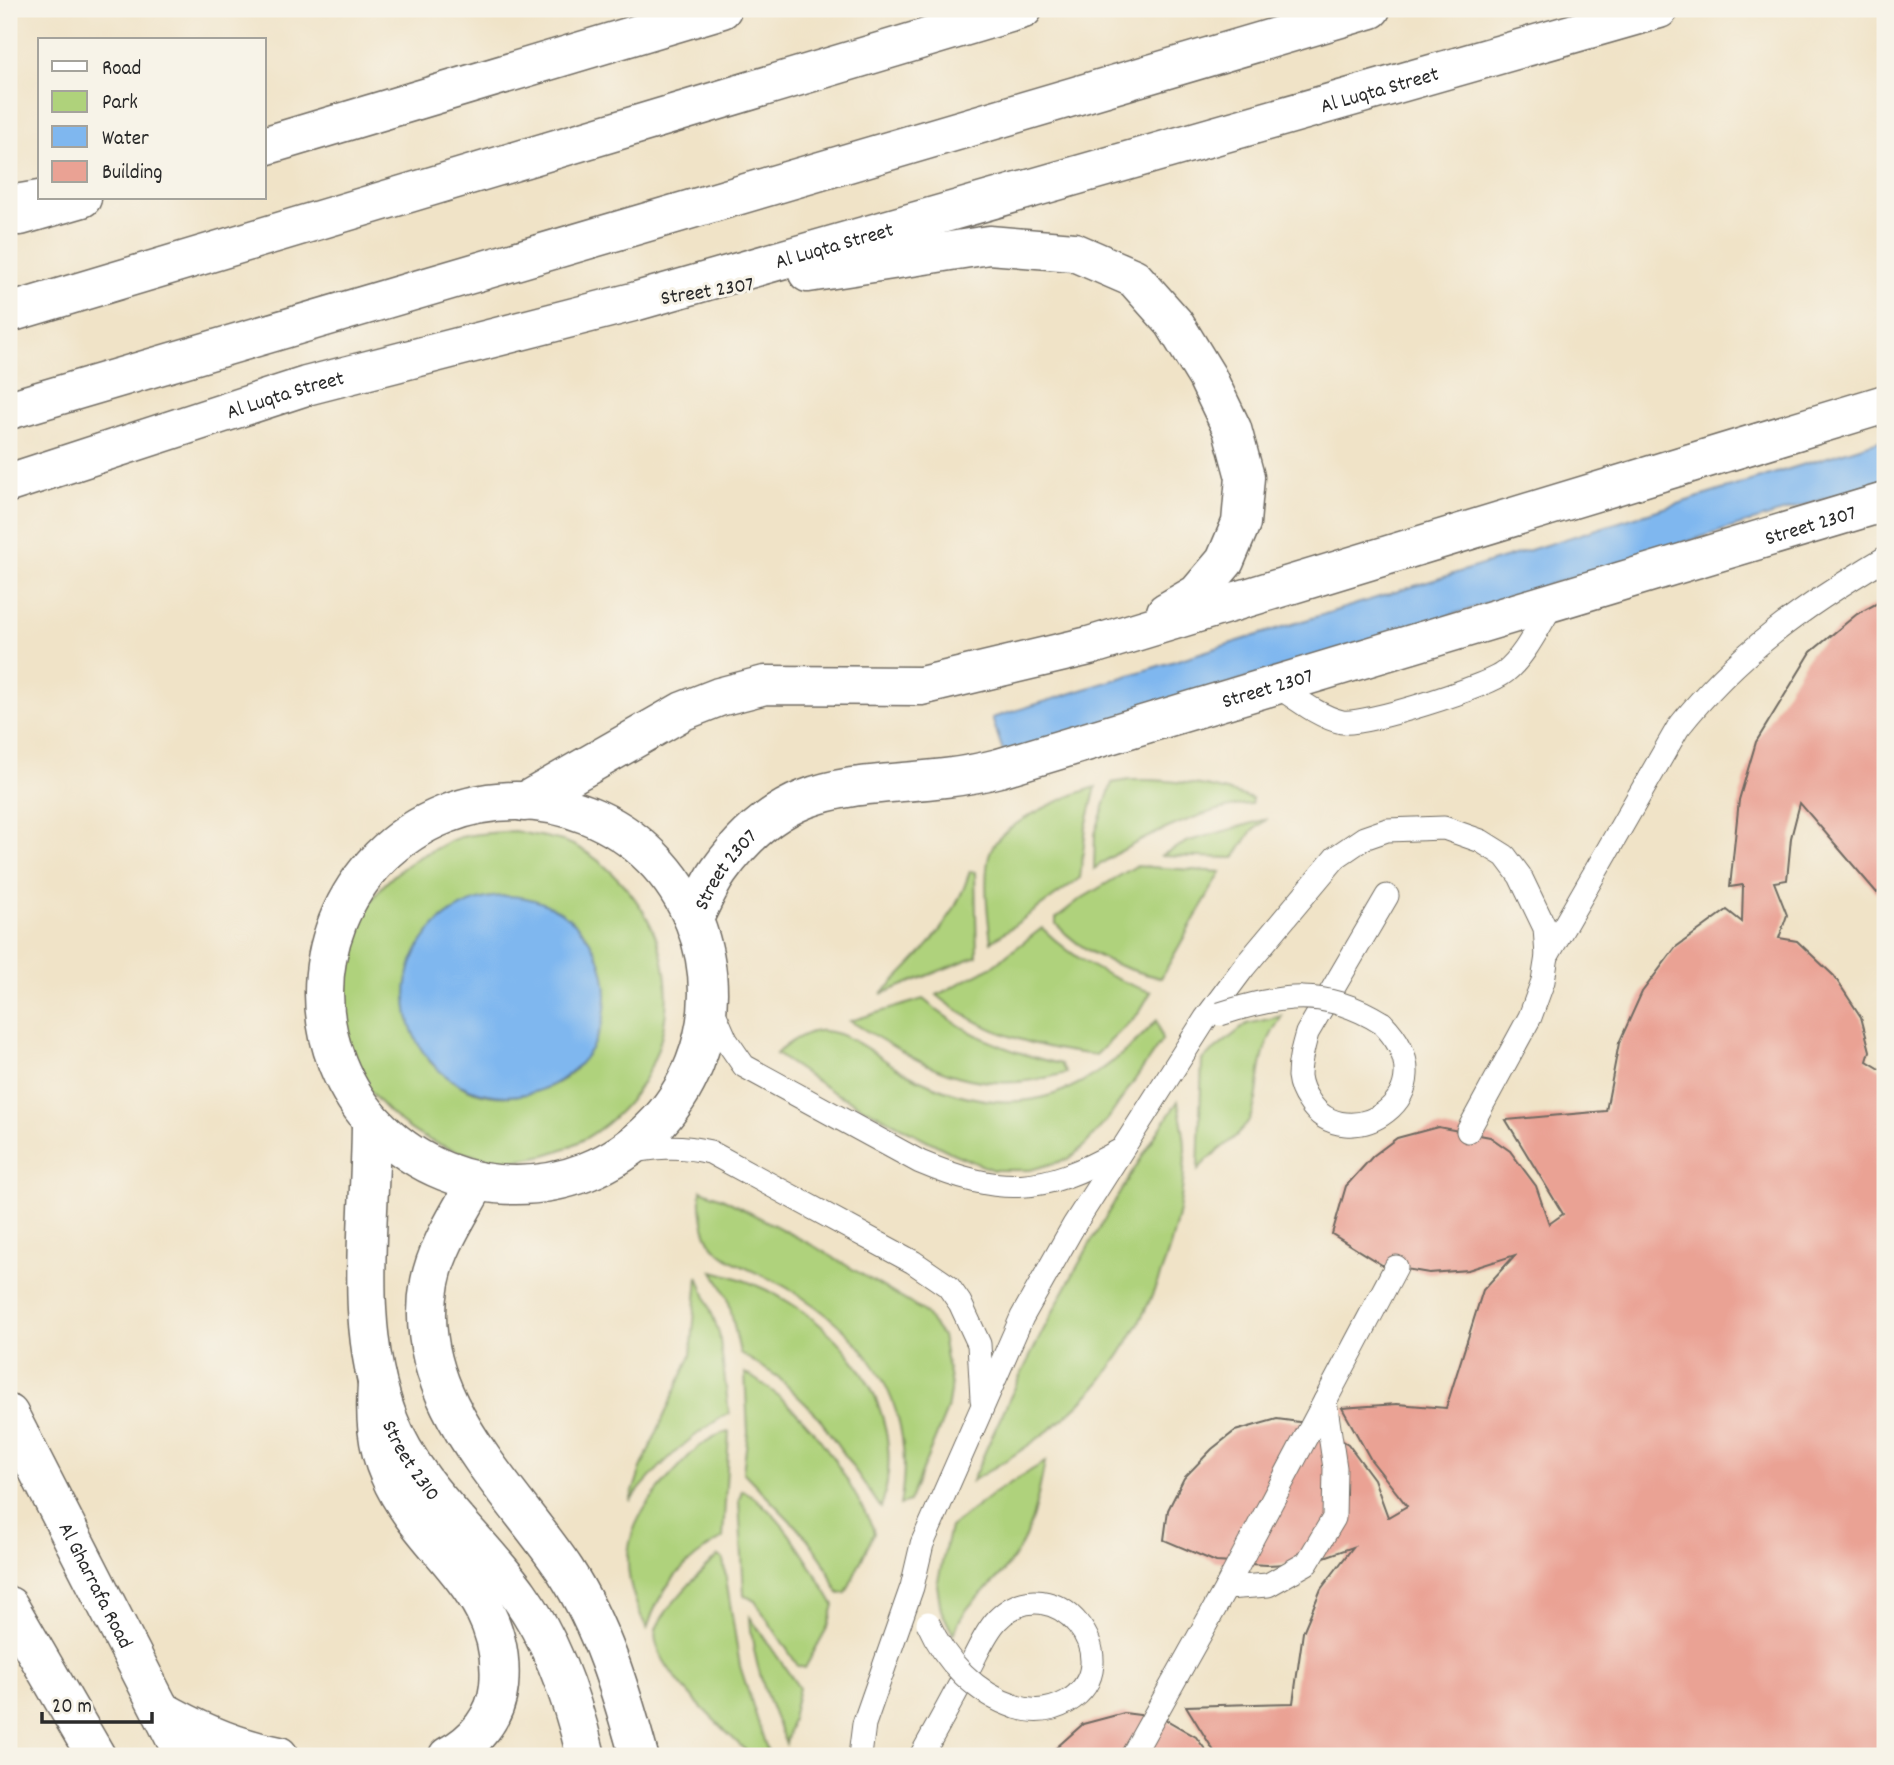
<svg xmlns="http://www.w3.org/2000/svg" width="1894" height="1765" font-family="Dekko,sans-serif">
	<style>
		.green { fill: #afd27b; stroke: #6d7e53; stroke-width: 2; fill-rule: evenodd }
		.water { fill: #7fb7ef; stroke: #55718d; stroke-width: 2 }
		.building { fill: #eaa294 }
		.lines { fill: none; stroke-linecap: round; stroke-linejoin: round }
		.service-casing { stroke: #706b62; stroke-width: 25 }
		.minor-casing { stroke: #706b62; stroke-width: 41 }
		.secondary-casing { stroke: #706b62; stroke-width: 41 }
		.primary-casing { stroke: #706b62; stroke-width: 41 }
		.trunk-casing { stroke: #706b62; stroke-width: 41 }
		.service { stroke: #fff; stroke-width: 23 }
		.minor { stroke: #fff; stroke-width: 38 }
		.secondary { stroke: #fff; stroke-width: 38 }
		.primary { stroke: #fff; stroke-width: 38 }
		.trunk { stroke: #fff; stroke-width: 38 }
		.service-bridge-casing { stroke: #706b62; stroke-width: 25; stroke-linecap: butt }
		.service-bridge { stroke: #fff; stroke-width: 23 }
		.labels { text-anchor: middle; stroke-width: 6; stroke-linejoin: round; paint-order: stroke }
		.street-label { font-size: 21px; fill: #2b2b2b; stroke: #f7f3e8 }
	</style>
	<rect width="100%" height="100%" fill="#f7f3e8"/>
	<filter id="ink" filterUnits="userSpaceOnUse"><feTurbulence type="fractalNoise" baseFrequency=".0143" numOctaves="2"/><feDisplacementMap in="SourceGraphic" scale="14" xChannelSelector="R" yChannelSelector="G"/><feConvolveMatrix kernelMatrix="1 2 1 2 8 2 1 2 1" color-interpolation-filters="sRGB"/></filter>
	<filter id="wash" filterUnits="userSpaceOnUse"><feTurbulence type="fractalNoise" baseFrequency=".00686" numOctaves="4" result="noise"/><feDisplacementMap in="SourceGraphic" scale="28" xChannelSelector="R" yChannelSelector="G"/><feGaussianBlur stdDeviation="1.57" result="paint"/><feColorMatrix in="noise" values="0 0 0 0 0 0 0 0 0 0 0 0 0 0 0 0 0 1.4 0 .05"/><feComposite in="paint" operator="in"/></filter>
	<g filter="url(#wash)">
		<rect width="100%" height="100%" fill="#f0e3c7"/>
		<g class="green">
			<path d="M1130,780C1173,779 1212,784 1252,799L1251,804C1207,807 1129,842 1094,869L1095,834L1112,783Z"/>
			<path d="M1096,787L1086,827L1080,878L991,942C988,918 982,873 991,850C1002,823 1069,795 1096,787Z"/>
			<path d="M1267,819L1251,832L1234,858L1160,856L1189,841Z"/>
			<path d="M514,831C531,835 550,837 566,842C590,851 612,871 628,890C711,989 653,1143 523,1159C493,1163 463,1154 436,1143C400,1129 358,1087 348,1049C326,970 356,885 433,850C442,845 452,839 461,837C478,833 497,833 514,831ZM512,897C538,905 564,911 583,932C601,953 596,971 592,997C590,1011 589,1050 582,1060C562,1092 509,1103 475,1092C456,1086 442,1073 427,1059L459,908L485,899Z"/>
			<path d="M1136,866L1221,872L1161,978C1122,969 1084,955 1056,924V918L1079,900Z"/>
			<path d="M970,871L975,872L977,956L881,994C920,957 954,923 970,871Z"/>
			<path d="M1042,928C1075,960 1108,978 1151,992L1138,1014L1096,1055C1039,1049 982,1033 937,995L993,966Z"/>
			<path d="M923,999C963,1034 1009,1053 1061,1064L1066,1073C971,1099 929,1068 850,1021Z"/>
			<path d="M1282,1016C1272,1031 1265,1044 1262,1061C1257,1082 1259,1101 1249,1120C1236,1142 1212,1151 1198,1170L1202,1060L1247,1024Z"/>
			<path d="M1157,1020L1162,1040L1108,1119L1086,1144L1069,1159L1030,1170H993L952,1153L833,1092L776,1054C786,1044 809,1029 824,1031C852,1033 880,1059 904,1072C1007,1127 1082,1103 1157,1020Z"/>
			<path d="M1178,1101C1180,1116 1185,1133 1185,1148C1185,1233 1147,1330 1091,1392C1057,1429 1014,1456 972,1481C1029,1349 1098,1221 1178,1101Z"/>
			<path d="M701,1190L724,1199L814,1246L923,1311L942,1336L951,1386L947,1410L909,1502L900,1505C918,1408 871,1338 789,1289C765,1274 734,1267 714,1247C702,1234 700,1207 701,1190Z"/>
			<path d="M713,1271C819,1295 917,1395 881,1508L817,1415L778,1377L740,1353L728,1298Z"/>
			<path d="M698,1276L719,1333L729,1413C689,1436 659,1465 630,1501L641,1468L691,1355Z"/>
			<path d="M745,1373C807,1408 841,1465 872,1526L874,1533L846,1593L839,1594L823,1561L807,1538L743,1472L748,1432Z"/>
			<path d="M729,1432L723,1538C684,1561 660,1586 647,1629C613,1559 625,1523 677,1469C690,1454 708,1435 729,1432Z"/>
			<path d="M1045,1462C1037,1502 1031,1540 1003,1572C981,1597 967,1601 953,1634L941,1610L937,1585L950,1527L997,1491Z"/>
			<path d="M742,1490C781,1510 812,1568 834,1605L828,1626L805,1668L798,1666L755,1601L744,1595L739,1500Z"/>
			<path d="M718,1556L723,1559L740,1666L769,1756H751C729,1733 647,1664 656,1630C661,1612 703,1569 718,1556Z"/>
			<path d="M750,1617L799,1688L786,1744C769,1704 752,1662 750,1617Z"/>
		</g>
		<g class="water">
			<path d="M1885,439V480L1004,754L992,718Z"/>
			<circle cx="506" cy="996" r="100"/>
		</g>
		<g id="blocks">
			<g class="building">
				<path d="M1885,599V886L1877,893L1800,803L1791,838L1787,880L1774,882L1787,915L1779,938L1797,941L1834,976L1861,1017L1870,1051L1867,1061L1885,1072V1756H1217L1186,1706L1293,1703L1303,1632L1321,1589L1353,1547L1307,1563L1267,1565L1216,1562L1164,1540L1168,1510L1184,1478L1212,1449L1235,1431L1277,1419L1314,1424L1348,1444L1374,1479L1388,1517L1407,1506L1371,1460L1342,1408L1397,1404L1446,1408L1483,1290L1515,1255L1468,1270L1429,1273L1382,1265L1332,1234L1346,1186L1373,1156L1397,1138L1438,1127L1490,1137L1510,1151L1536,1186L1549,1224L1563,1214L1506,1120L1606,1111L1619,1043L1642,992L1676,947L1727,910L1742,922L1743,885L1730,887L1739,800L1756,742L1811,652L1857,614Z"/>
				<path d="M1124,1713L1163,1718L1196,1737L1210,1756H1047L1083,1724Z"/>
			</g>
		</g>
	</g>
	<g filter="url(#ink)">
		<use href="#blocks" fill-opacity="0" stroke="#706b62" stroke-width="2"/>
		<g class="lines">
			<g class="service-casing">
				<g id="service">
					<path d="M1276,685C1296,698 1319,717 1342,722C1363,726 1487,687 1505,672C1526,655 1539,625 1554,602"/>
					<path d="M1547,956L1678,728C1738,652 1803,607 1885,558"/>
					<path d="M708,999L726,1040L744,1066L920,1162C1001,1196 1043,1194 1119,1151"/>
					<path d="M1382,1023C1454,1096 1345,1160 1309,1101C1304,1094 1300,1085 1299,1076C1299,1061 1303,1047 1307,1033L1387,896"/>
					<path d="M623,1153C654,1147 678,1144 710,1152L913,1262L948,1286L960,1303L979,1344L982,1399"/>
					<path d="M1226,1588L1268,1585L1307,1563L1334,1518L1335,1468L1325,1401"/>
					<path d="M860,1756L864,1724L912,1587L922,1544L1022,1317L1074,1225L1206,1018L1244,967L1336,857L1364,838L1387,830L1444,828L1481,841L1505,856L1520,876L1545,928L1547,956L1543,981L1530,1017L1468,1131"/>
					<path d="M921,1756C938,1726 954,1696 970,1666C978,1651 985,1633 997,1620C1054,1561 1133,1663 1067,1702C1051,1711 1034,1713 1016,1707"/>
					<path d="M1132,1756L1226,1588L1396,1267"/>
				</g>
			</g>
			<g class="minor-casing">
				<g id="minor">
					<path d="M264,146L722,9"/>
					<path d="M20,216L82,198"/>
					<path d="M808,273L989,245L1074,252L1134,278L1174,323L1207,377L1232,429L1245,477L1241,523L1225,561L1197,594L1166,612"/>
					<path id="s1" d="M9,483L306,386L637,301L1659,9"/>
					<circle cx="516" cy="993" r="192"/>
					<path d="M524,802L683,711L719,697L765,685L921,686L1089,646L1885,404"/>
					<path id="s2" d="M694,918C702,903 709,885 719,871C800,757 884,798 999,768L1885,502"/>
					<path id="s3" d="M371,1121C371,1221 352,1324 389,1421C415,1488 478,1537 519,1595C552,1640 573,1702 586,1756"/>
					<path d="M477,1181C460,1213 437,1246 430,1282C408,1397 507,1484 565,1570C602,1627 621,1691 639,1756"/>
				</g>
			</g>
			<g class="secondary-casing">
				<g id="secondary">
					<path d="M9,205L51,198"/>
					<path d="M377,1384C375,1415 376,1445 389,1474C421,1551 508,1589 499,1686C496,1717 475,1742 448,1756"/>
					<path id="s4" d="M9,1414L184,1756"/>
					<path d="M161,1710C199,1732 236,1748 279,1756"/>
				</g>
			</g>
			<g class="primary-casing">
				<g id="primary">
					<path d="M9,313L1023,9"/>
					<path d="M9,410L1371,9"/>
				</g>
			</g>
			<g class="trunk-casing">
				<path id="trunk" d="M9,1606L96,1756"/>
			</g>
			<use href="#service" class="service"/>
			<use href="#minor" class="minor"/>
			<use href="#secondary" class="secondary"/>
			<use href="#primary" class="primary"/>
			<use href="#trunk" class="trunk"/>
			<g class="service-bridge-casing">
				<g id="service-bridge">
					<path d="M1220,1014C1280,995 1325,987 1382,1023"/>
					<path d="M928,1623C945,1661 976,1694 1016,1707"/>
				</g>
			</g>
			<use href="#service-bridge" class="service-bridge"/>
		</g>
	</g>
	<g class="labels">
		<g class="street-label">
			<text dy="7" stroke="none"><textPath href="#s1" startOffset="1426">Al Luqta Street</textPath></text>
			<text dy="7" stroke="none"><textPath href="#s1" startOffset="859">Al Luqta Street</textPath></text>
			<text transform="translate(707 290) rotate(-9)" y="7">Street 2307</text>
			<text dy="7" stroke="none"><textPath href="#s1" startOffset="290">Al Luqta Street</textPath></text>
			<text dy="7" stroke="none"><textPath href="#s2" startOffset="1211">Street 2307</textPath></text>
			<text dy="7" stroke="none"><textPath href="#s2" startOffset="644">Street 2307</textPath></text>
			<text dy="7" stroke="none"><textPath href="#s2" startOffset="58">Street 2307</textPath></text>
			<text dy="7" stroke="none"><textPath href="#s3" startOffset="348">Street 2310</textPath></text>
			<text dy="7" stroke="none"><textPath href="#s4" startOffset="192">Al Gharrafa Road</textPath></text>
		</g>
	</g>
	<rect width="1894" height="1765" fill="none" stroke="#f7f3e8" stroke-width="35"/>
	<rect x="38" y="38" width="228" height="161" fill="#f7f3e8" stroke="#a5a39c" stroke-width="2"/>
	<rect x="52" y="61" width="35" height="10" fill="#ffffff" stroke="#a5a39c" stroke-width="2"/>
	<text x="102" y="74" font-size="21" fill="#2b2b2b">Road</text>
	<rect x="52" y="91" width="35" height="21" fill="#afd27b" stroke="#a5a39c" stroke-width="2"/>
	<text x="102" y="108" font-size="21" fill="#2b2b2b">Park</text>
	<rect x="52" y="126" width="35" height="21" fill="#7fb7ef" stroke="#a5a39c" stroke-width="2"/>
	<text x="102" y="144" font-size="21" fill="#2b2b2b">Water</text>
	<rect x="52" y="161" width="35" height="21" fill="#eaa294" stroke="#a5a39c" stroke-width="2"/>
	<text x="102" y="178" font-size="21" fill="#2b2b2b">Building</text>
	<path d="M42 1712v10h110v-10" fill="none" stroke="#2b2b2b" stroke-width="3.5"/>
	<text x="52" y="1712" font-size="21" fill="#2b2b2b" stroke="#f7f3e8" stroke-width="5" paint-order="stroke">20 m</text>
</svg>
